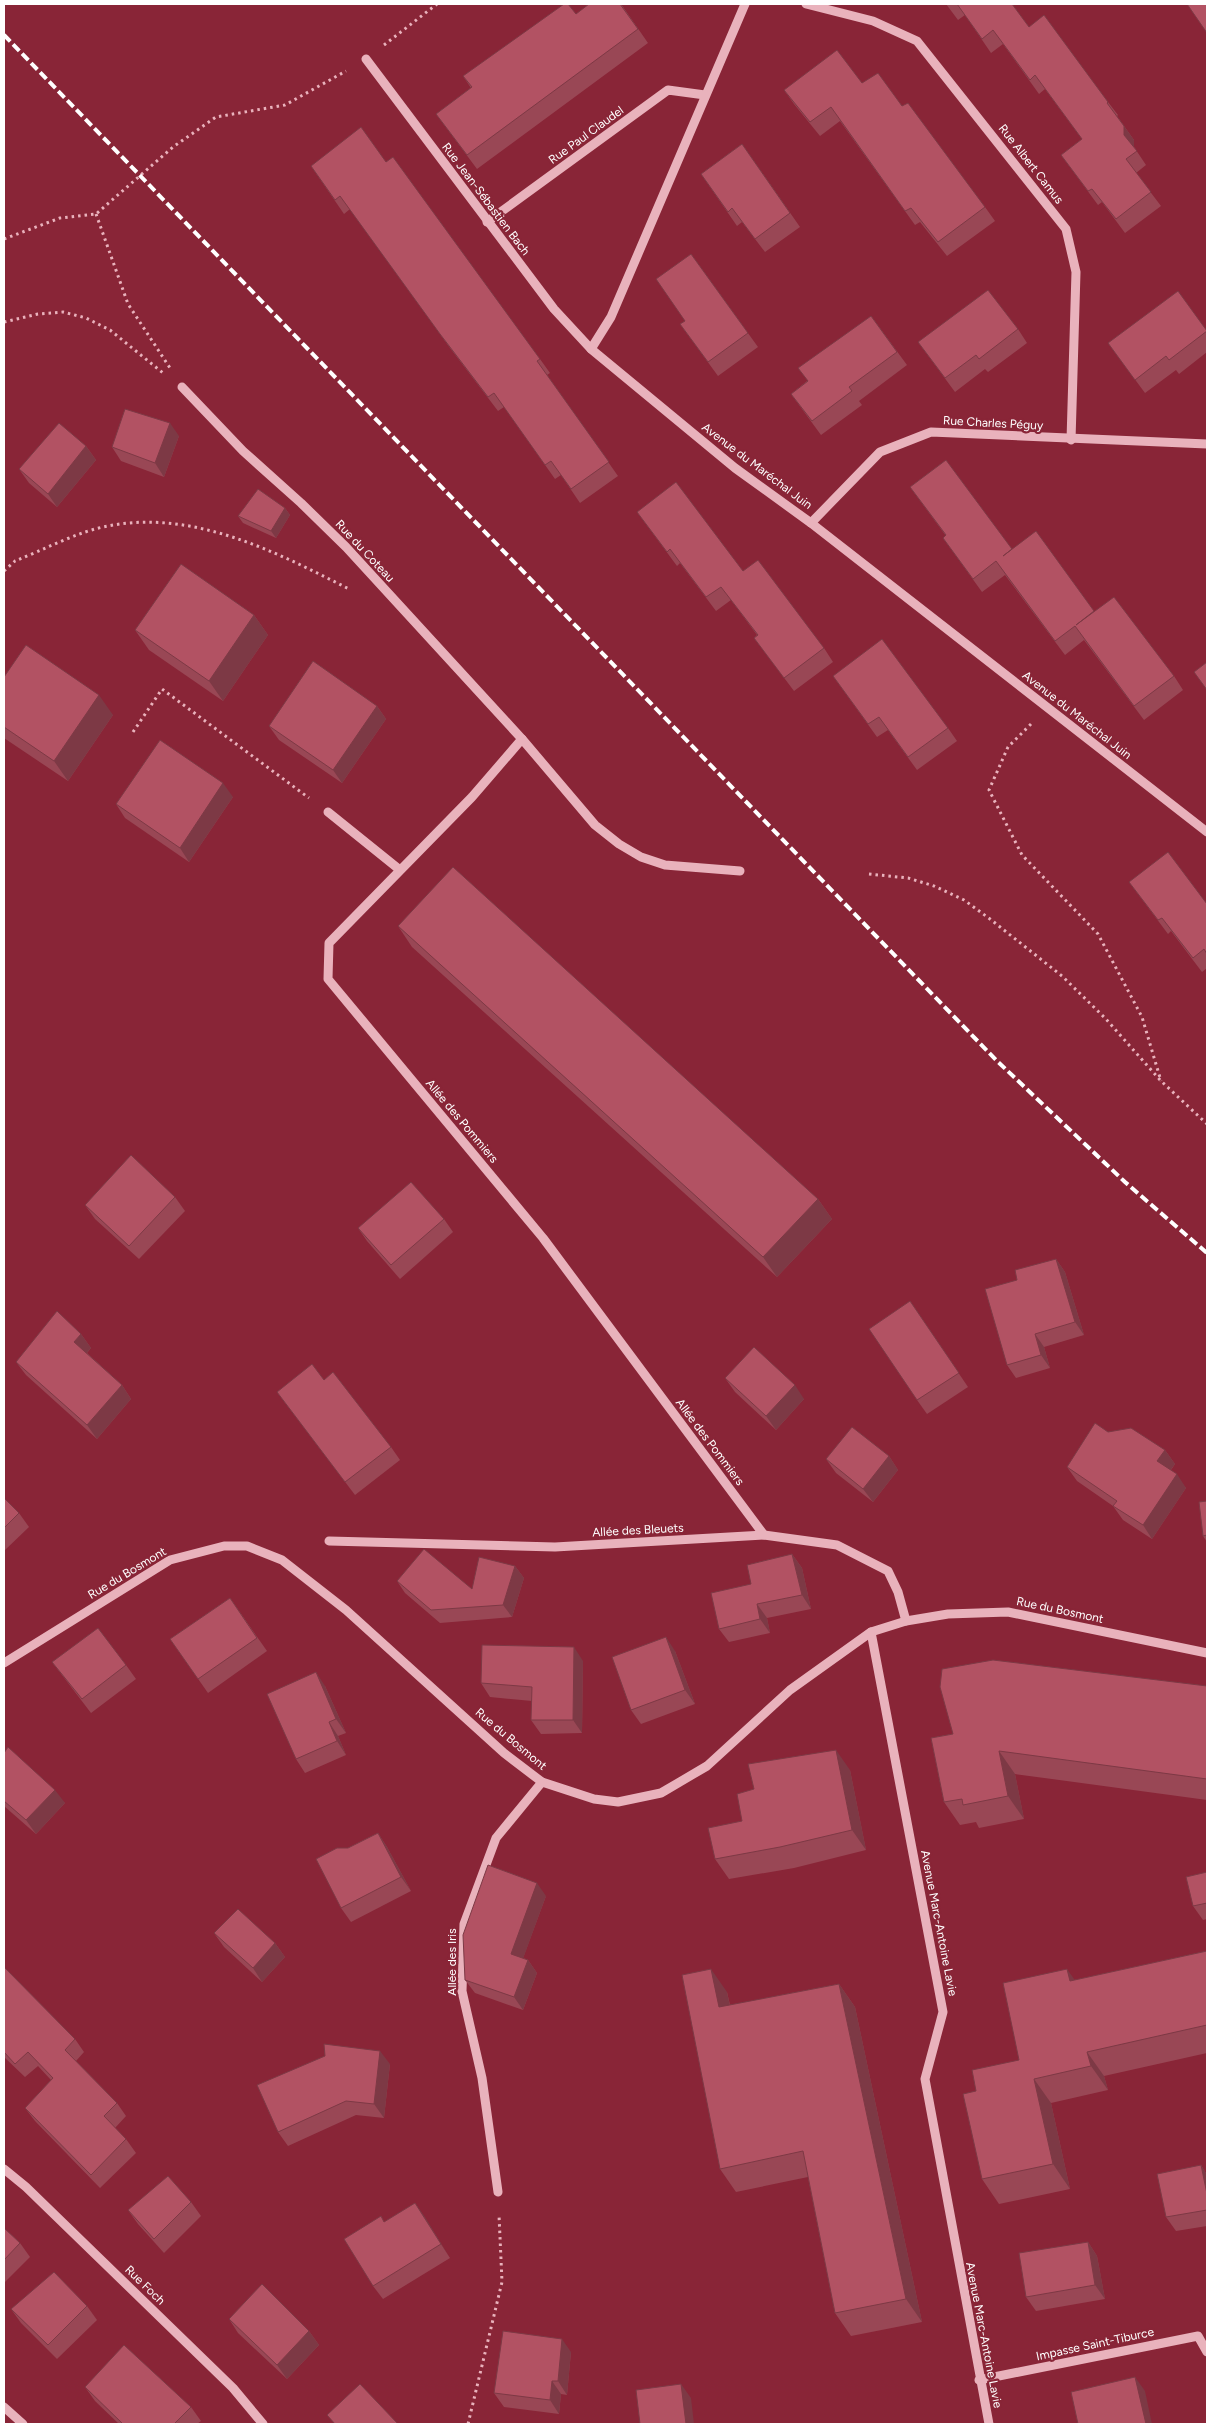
<svg xmlns="http://www.w3.org/2000/svg" width="1211" height="2428" font-family="Figtree,sans-serif">
	<style>
		.lines { fill: none; stroke-linecap: round; stroke-linejoin: round }
		.path { stroke: #e9b2bc; stroke-width: 3; stroke-dasharray: 2.5 4; stroke-linecap: butt }
		.minor { stroke: #e9b2bc; stroke-width: 9 }
		.rail { stroke: #fff; stroke-width: 4; stroke-dasharray: 9 4; stroke-linecap: butt }
		.wall { fill: #994755 }
		.shaded-wall { fill: #7d3945 }
		.building { fill: #b25263; stroke: #7d3945 }
		.labels { text-anchor: middle; stroke-width: 4.5; stroke-linejoin: round; paint-order: stroke }
		.street-label { font-size: 12px; fill: #fff; stroke: #892537 }
	</style>
	<rect width="100%" height="100%" fill="#892537"/>
	<g class="lines">
		<g class="path">
			<path d="M384,45L437,4"/>
			<path d="M96,214L128,304L170,368"/>
			<path d="M4,239L60,218L96,214L173,147L216,117L285,105L346,71"/>
			<path d="M4,322L38,314L63,312L86,318L110,330L163,373"/>
			<path d="M4,571L15,561C43,550 79,531 108,526C193,509 276,552 349,589"/>
			<path d="M1031,724L1008,747L989,790L1022,855L1098,934L1142,1017L1161,1081"/>
			<path d="M133,732L162,689L309,798"/>
			<path d="M869,874L908,878L934,886L964,900L990,919L1062,976L1105,1018L1161,1081L1207,1124"/>
			<path d="M468,2424L502,2282L499,2215"/>
		</g>
		<g class="minor">
			<path d="M806,4L873,21L917,41L1066,229L1076,272L1071,440"/>
			<path d="M366,59L554,309L591,349L735,468L811,523L1207,832"/>
			<path d="M487,222L668,90L705,95"/>
			<path d="M591,349L611,317L745,4"/>
			<path d="M182,387L243,451L301,503L346,547L522,739L595,825L619,844L641,857L665,865L740,871"/>
			<path d="M811,523L880,452L931,432L1207,444"/>
			<path d="M522,739L472,797L329,943L328,979L543,1238L764,1535"/>
			<path d="M328,812L400,870"/>
			<path d="M329,1541L555,1547L764,1535L837,1545L888,1571L898,1592L906,1621"/>
			<path d="M871,1632L943,2012L925,2079L989,2424"/>
			<path d="M4,1663L170,1560L224,1546H247L282,1560L346,1610L504,1753L542,1782L594,1799L618,1802L661,1793L707,1766L790,1690L871,1632L906,1621L948,1614L1008,1612L1207,1653"/>
			<path d="M4,2169L26,2187L233,2388L263,2424"/>
			<path d="M498,2192L482,2078L462,1991L464,1924L496,1838L542,1782"/>
			<path d="M979,2380L1198,2336L1207,2352"/>
			<path d="M4,2407L23,2424"/>
		</g>
		<path class="rail" d="M4,35L996,1060L1125,1182L1207,1253"/>
	</g>
	<g class="wall">
		<path d="M621,4L648,43L477,169L436,114L471,88L463,76L576,14Z"/>
		<path d="M946,4H1012L1029,27L1108,102L1118,115L1117,116L1134,140V147L1146,165L1136,173L1161,206L1125,233L1102,202L1098,205L1061,155L1082,139L1045,89L1039,94L1003,44L991,53L965,15L958,20Z"/>
		<path d="M862,83L902,106L985,207L995,221L947,256L920,222L915,225L840,121L820,136L794,104L784,90Z"/>
		<path d="M742,144L800,227L765,252L742,222L737,226L701,174Z"/>
		<path d="M386,162L540,359L550,373L547,375L618,476L580,503L561,475L555,479L504,407L498,411L450,348L350,209L344,214L311,166Z"/>
		<path d="M691,254L758,347L718,376L680,324L685,321Z"/>
		<path d="M871,316L907,365L859,401L862,405L821,435L791,394L807,381Z"/>
		<path d="M1018,329L1027,343L988,372L985,369L955,392L918,342Z"/>
		<path d="M1207,330V352L1179,374L1176,370L1145,393L1108,343Z"/>
		<path d="M179,436L164,477L121,461L112,447Z"/>
		<path d="M86,446L96,460L57,507L29,483L19,469Z"/>
		<path d="M910,487L1012,549L1094,611L1174,676L1183,690L1144,720L1084,640L1065,655L1005,575L982,592L943,538L946,536Z"/>
		<path d="M285,508L290,515L276,538L243,523L238,516Z"/>
		<path d="M637,512L743,571L824,648L833,662L794,691L754,638L757,635L731,600L716,611L680,563L677,566Z"/>
		<path d="M254,615L268,635L223,701L149,650L135,630Z"/>
		<path d="M833,676L948,728L957,741L917,770L888,730L877,737Z"/>
		<path d="M4,677L113,715L68,781L4,738Z"/>
		<path d="M377,706L386,719L342,783L279,740L269,726Z"/>
		<path d="M233,797L189,862L125,818L116,804Z"/>
		<path d="M1129,882L1207,904V968L1202,972L1171,931L1168,934Z"/>
		<path d="M398,926L818,1199L832,1219L777,1277L412,947Z"/>
		<path d="M175,1197L185,1211L139,1259L95,1219L85,1205Z"/>
		<path d="M444,1219L453,1232L400,1279L367,1241L358,1228Z"/>
		<path d="M1056,1259L1065,1272L1084,1335L1044,1347L1050,1368L1016,1378L1007,1365L1017,1280Z"/>
		<path d="M910,1301L968,1387L927,1414L917,1400Z"/>
		<path d="M81,1334L91,1348L87,1353L122,1385L131,1399L97,1439L26,1375L16,1362Z"/>
		<path d="M725,1378L804,1399L776,1430L735,1392Z"/>
		<path d="M324,1380L391,1447L400,1460L355,1495L277,1392Z"/>
		<path d="M1108,1432L1165,1450L1175,1464L1171,1470L1186,1488L1152,1539L1123,1520L1113,1506L1077,1481L1067,1467Z"/>
		<path d="M889,1456L898,1470L873,1502L836,1473L826,1459Z"/>
		<path d="M4,1498L19,1513L29,1527L4,1551Z"/>
		<path d="M1207,1501V1542L1203,1536Z"/>
		<path d="M792,1554L802,1568L811,1609L767,1618L770,1633L729,1642L719,1629L751,1584Z"/>
		<path d="M515,1566L524,1578L512,1617L440,1623L405,1593L397,1581L472,1589Z"/>
		<path d="M230,1598L267,1651L208,1693L170,1639Z"/>
		<path d="M675,1651L695,1704L641,1724L631,1710Z"/>
		<path d="M583,1661L582,1733L541,1734L531,1720L532,1701L490,1697L481,1683Z"/>
		<path d="M52,1662L126,1665L136,1679L91,1713L62,1675Z"/>
		<path d="M325,1686L346,1733L338,1736L346,1755L305,1773L296,1759Z"/>
		<path d="M1207,1686V1800L1015,1774L1024,1819L979,1828L976,1822L960,1825L944,1802L931,1738Z"/>
		<path d="M4,1753L65,1803L36,1834L4,1806Z"/>
		<path d="M850,1770L866,1850L794,1868L729,1879L715,1859L742,1821Z"/>
		<path d="M378,1833L387,1847L411,1891L351,1922L341,1908L348,1848Z"/>
		<path d="M1207,1872V1919L1203,1920L1193,1906Z"/>
		<path d="M546,1896L523,1958L528,1960L537,1973L523,2010L475,1993L465,1980Z"/>
		<path d="M214,1933L275,1943L285,1957L262,1982L224,1947Z"/>
		<path d="M1207,1951V2053L1104,2076L1108,2090L1051,2103L1070,2189L999,2204L982,2179L976,2091L1019,2060L1075,1980Z"/>
		<path d="M4,1967L75,2039L84,2052L76,2061L117,2103L126,2116L115,2128L126,2139L136,2153L100,2188L35,2121L25,2108L51,2080L38,2066L25,2077L4,2057Z"/>
		<path d="M839,1984L855,2007L922,2322L851,2336L835,2313L808,2177L736,2192L720,2169L727,1992L730,2005Z"/>
		<path d="M390,2064L384,2118L356,2115L288,2146L278,2132Z"/>
		<path d="M1201,2165L1207,2175V2226L1176,2231L1166,2217Z"/>
		<path d="M191,2202L201,2216L164,2253L138,2224L128,2210Z"/>
		<path d="M415,2203L450,2258L383,2299L373,2286L385,2222Z"/>
		<path d="M4,2228L20,2243L30,2257L4,2283Z"/>
		<path d="M1088,2242L1097,2256L1105,2299L1036,2311L1026,2297Z"/>
		<path d="M87,2306L97,2320L57,2359L21,2323L11,2309Z"/>
		<path d="M229,2319L309,2331L319,2345L287,2379L238,2333Z"/>
		<path d="M571,2352L567,2395L561,2394L559,2414L504,2407L494,2393Z"/>
		<path d="M85,2387L191,2407L201,2421L197,2424H119L95,2401Z"/>
	</g>
	<g class="shaded-wall">
		<path d="M1124,126L1134,140V148L1124,135Z"/>
		<path d="M170,423L179,436L164,477L155,463Z"/>
		<path d="M86,446L96,460L57,507L48,494Z"/>
		<path d="M285,508L290,515L276,538L271,531Z"/>
		<path d="M254,615L268,635L223,701L209,681Z"/>
		<path d="M99,695L113,715L68,781L54,761Z"/>
		<path d="M377,706L386,719L342,783L333,770Z"/>
		<path d="M223,783L233,797L189,862L180,848Z"/>
		<path d="M818,1199L832,1219L777,1277L763,1257Z"/>
		<path d="M1056,1259L1065,1272L1084,1335L1075,1322Z"/>
		<path d="M81,1334L91,1348L84,1356L74,1342Z"/>
		<path d="M1035,1334L1044,1347L1050,1368L1041,1355Z"/>
		<path d="M122,1385L131,1399L97,1439L87,1425Z"/>
		<path d="M795,1385L804,1399L776,1430L766,1416Z"/>
		<path d="M1165,1450L1175,1464L1167,1475L1157,1461Z"/>
		<path d="M889,1456L898,1470L873,1502L863,1489Z"/>
		<path d="M1177,1474L1186,1488L1152,1539L1143,1525Z"/>
		<path d="M792,1554L802,1568L811,1609L802,1595Z"/>
		<path d="M515,1566L524,1578L512,1617L503,1605Z"/>
		<path d="M757,1604L767,1618L770,1633L760,1619Z"/>
		<path d="M666,1637L675,1651L695,1704L685,1690Z"/>
		<path d="M574,1647L583,1661L582,1733L573,1720Z"/>
		<path d="M316,1672L325,1686L346,1733L336,1719Z"/>
		<path d="M329,1722L338,1736L346,1755L337,1741Z"/>
		<path d="M836,1750L850,1770L866,1850L852,1830Z"/>
		<path d="M999,1751L1015,1774L1024,1819L1008,1796Z"/>
		<path d="M55,1790L65,1803L36,1834L26,1820Z"/>
		<path d="M378,1833L387,1847L411,1891L401,1877Z"/>
		<path d="M537,1883L546,1896L520,1967L511,1954Z"/>
		<path d="M275,1943L285,1957L262,1982L253,1968Z"/>
		<path d="M528,1960L537,1973L523,2010L514,1997Z"/>
		<path d="M711,1969L727,1992L735,2030L719,2007Z"/>
		<path d="M1067,1969L1084,1993L1070,1981Z"/>
		<path d="M839,1984L855,2007L922,2322L906,2299Z"/>
		<path d="M380,2051L390,2064L384,2118L374,2104Z"/>
		<path d="M1087,2052L1104,2076L1108,2090L1091,2066Z"/>
		<path d="M1034,2079L1051,2103L1070,2189L1053,2164Z"/>
		<path d="M1201,2165L1207,2175V2194Z"/>
		<path d="M415,2203L425,2217L450,2258L441,2244Z"/>
		<path d="M1088,2242L1097,2256L1105,2299L1095,2285Z"/>
		<path d="M309,2331L319,2345L287,2379L277,2365Z"/>
		<path d="M562,2339L571,2352L567,2395L558,2381Z"/>
		<path d="M1135,2377L1145,2391L1152,2424H1146Z"/>
		<path d="M552,2381L561,2394L559,2414L550,2400Z"/>
		<path d="M681,2384L691,2398L694,2424H686Z"/>
	</g>
	<g class="building">
		<path d="M564,4H568L576,14L589,4H620L638,29L467,155L436,114L472,87L463,76Z"/>
		<path d="M957,4H1012L1029,27L1044,15L1108,102L1107,103L1124,126V135L1137,151L1126,159L1151,192L1116,219L1092,189L1088,191L1061,155L1082,139L1035,75L1030,80L993,30L982,39Z"/>
		<path d="M1187,4H1207V33Z"/>
		<path d="M837,50L862,83L878,73L902,106L908,103L985,207L938,242L911,208L905,211L831,107L810,122L784,90Z"/>
		<path d="M361,127L386,162L393,157L540,359L537,361L609,462L571,489L551,461L545,465L494,393L488,397L440,334L340,196L335,200L311,166Z"/>
		<path d="M742,144L790,213L755,239L732,208L728,212L701,174Z"/>
		<path d="M691,254L748,333L708,362L680,324L685,321L656,279Z"/>
		<path d="M988,290L1018,329L979,359L976,355L945,378L918,342Z"/>
		<path d="M1178,291L1207,331L1169,360L1166,356L1135,380L1108,343Z"/>
		<path d="M871,316L897,352L849,387L852,391L812,421L791,394L808,381L798,368Z"/>
		<path d="M125,409L170,423L155,463L112,447Z"/>
		<path d="M59,423L86,446L48,494L19,469Z"/>
		<path d="M946,460L1012,549L1003,556L1036,531L1094,611L1076,625L1114,597L1174,676L1134,706L1075,626L1055,641L996,561L973,579L943,538L946,535L910,487Z"/>
		<path d="M676,482L743,571L758,560L824,648L784,678L754,638L758,635L721,587L706,597L670,549L667,552L637,512Z"/>
		<path d="M258,489L285,508L271,531L238,516Z"/>
		<path d="M181,564L254,615L209,681L135,630Z"/>
		<path d="M882,639L948,728L908,757L879,717L868,724L833,676Z"/>
		<path d="M26,645L99,695L54,761L4,727V677Z"/>
		<path d="M313,661L377,706L333,770L269,726Z"/>
		<path d="M1207,662V690L1194,672Z"/>
		<path d="M160,740L223,783L180,848L116,804Z"/>
		<path d="M1168,852L1207,904V954L1204,949L1193,958L1162,918L1158,920L1129,882Z"/>
		<path d="M453,867L818,1199L763,1257L398,926Z"/>
		<path d="M131,1155L175,1197L129,1246L85,1205Z"/>
		<path d="M411,1182L444,1219L391,1265L358,1228Z"/>
		<path d="M1056,1259L1075,1322L1035,1334L1041,1355L1007,1365L985,1289L1017,1280L1015,1270Z"/>
		<path d="M910,1301L959,1373L917,1400L869,1329Z"/>
		<path d="M57,1311L81,1334L74,1342L122,1385L87,1425L16,1362Z"/>
		<path d="M754,1347L795,1385L766,1416L725,1378Z"/>
		<path d="M312,1364L324,1380L333,1372L391,1447L345,1482L277,1392Z"/>
		<path d="M1095,1423L1108,1432L1131,1428L1165,1450L1157,1461L1177,1474L1143,1525L1113,1506L1117,1501L1067,1467Z"/>
		<path d="M852,1427L889,1456L863,1489L826,1459Z"/>
		<path d="M4,1498L19,1513L4,1528Z"/>
		<path d="M1207,1501V1535L1203,1536L1199,1502Z"/>
		<path d="M424,1549L472,1589L479,1557L515,1566L503,1605L431,1610L397,1581Z"/>
		<path d="M792,1554L802,1595L757,1604L760,1619L719,1629L711,1593L751,1584L747,1565Z"/>
		<path d="M230,1598L257,1638L198,1679L170,1639Z"/>
		<path d="M98,1628L126,1665L82,1699L52,1662Z"/>
		<path d="M666,1637L685,1690L631,1710L612,1657Z"/>
		<path d="M482,1645L574,1647L573,1720H531L532,1687L481,1683Z"/>
		<path d="M993,1660L1207,1686V1779L999,1751L1008,1796L963,1805L962,1799L944,1802L931,1738L953,1734L940,1687L942,1669Z"/>
		<path d="M316,1672L336,1719L329,1722L337,1741L296,1759L267,1694Z"/>
		<path d="M8,1747L55,1790L26,1820L4,1801V1753Z"/>
		<path d="M836,1750L852,1830L780,1847L715,1859L708,1828L742,1821L737,1794L754,1789L748,1764Z"/>
		<path d="M378,1833L401,1877L341,1908L316,1859L337,1848H348Z"/>
		<path d="M488,1865L537,1883L511,1954L528,1960L514,1997L465,1980L463,1935Z"/>
		<path d="M1207,1872V1903L1193,1906L1186,1877Z"/>
		<path d="M238,1909L275,1943L253,1968L214,1933Z"/>
		<path d="M1207,1951V2025L1087,2052L1091,2066L1034,2079L1053,2164L982,2179L963,2094L976,2091L972,2070L1019,2060L1003,1983L1067,1969L1070,1981Z"/>
		<path d="M4,1967L75,2039L65,2050L117,2103L104,2116L126,2139L91,2175L25,2108L53,2078L28,2052L15,2064L4,2052Z"/>
		<path d="M711,1969L719,2007L839,1984L906,2299L835,2313L803,2151L720,2169L682,1975Z"/>
		<path d="M324,2044L380,2051L374,2104L346,2101L278,2132L257,2085L325,2056Z"/>
		<path d="M1201,2165L1207,2194V2210L1166,2217L1157,2174Z"/>
		<path d="M168,2176L191,2202L154,2239L128,2210Z"/>
		<path d="M415,2203L441,2244L373,2286L344,2239L381,2216L384,2222Z"/>
		<path d="M4,2228L20,2243L4,2260Z"/>
		<path d="M1088,2242L1095,2285L1026,2297L1019,2253Z"/>
		<path d="M54,2272L87,2306L48,2345L11,2309Z"/>
		<path d="M262,2284L309,2331L277,2365L229,2319Z"/>
		<path d="M503,2331L562,2339L558,2381H552L550,2400L494,2393Z"/>
		<path d="M124,2345L191,2407L174,2424H123L85,2387Z"/>
		<path d="M1135,2377L1146,2424H1078L1071,2392Z"/>
		<path d="M360,2384L398,2424H335L327,2415Z"/>
		<path d="M681,2384L686,2424H640L636,2390Z"/>
	</g>
	<g class="labels">
		<g class="street-label">
			<text transform="translate(586 135) rotate(-36)" y="4">Rue Paul Claudel</text>
			<text transform="translate(1031 164) rotate(52)" y="4">Rue Albert Camus</text>
			<text transform="translate(486 199) rotate(53)" y="4">Rue Jean-Sébastien Bach</text>
			<text transform="translate(993 423) rotate(3)" y="4">Rue Charles Péguy</text>
			<text transform="translate(757 466) rotate(37)" y="4">Avenue du Maréchal Juin</text>
			<text transform="translate(365 551) rotate(47)" y="4">Rue du Coteau</text>
			<text transform="translate(1077 715) rotate(38)" y="4">Avenue du Maréchal Juin</text>
			<text transform="translate(462 1121) rotate(50)" y="4">Allée des Pommiers</text>
			<text transform="translate(710 1442) rotate(53)" y="4">Allée des Pommiers</text>
			<text transform="translate(638 1530) rotate(-3)" y="4">Allée des Bleuets</text>
			<text transform="translate(127 1573) rotate(-31)" y="4">Rue du Bosmont</text>
			<text transform="translate(1060 1610) rotate(12)" y="4">Rue du Bosmont</text>
			<text transform="translate(511 1739) rotate(40)" y="4">Rue du Bosmont</text>
			<text transform="translate(939 1923) rotate(79)" y="4">Avenue Marc-Antoine Lavie</text>
			<text transform="translate(452 1962) rotate(-90)" y="4">Allée des Iris</text>
			<text transform="translate(145 2285) rotate(44)" y="4">Rue Foch</text>
			<text transform="translate(984 2335) rotate(79)" y="4">Avenue Marc-Antoine Lavie</text>
			<text transform="translate(1095 2344) rotate(-12)" y="4">Impasse Saint-Tiburce</text>
		</g>
	</g>
	<rect width="1211" height="2428" fill="none" stroke="#ffffff" stroke-width="10"/>
</svg>
